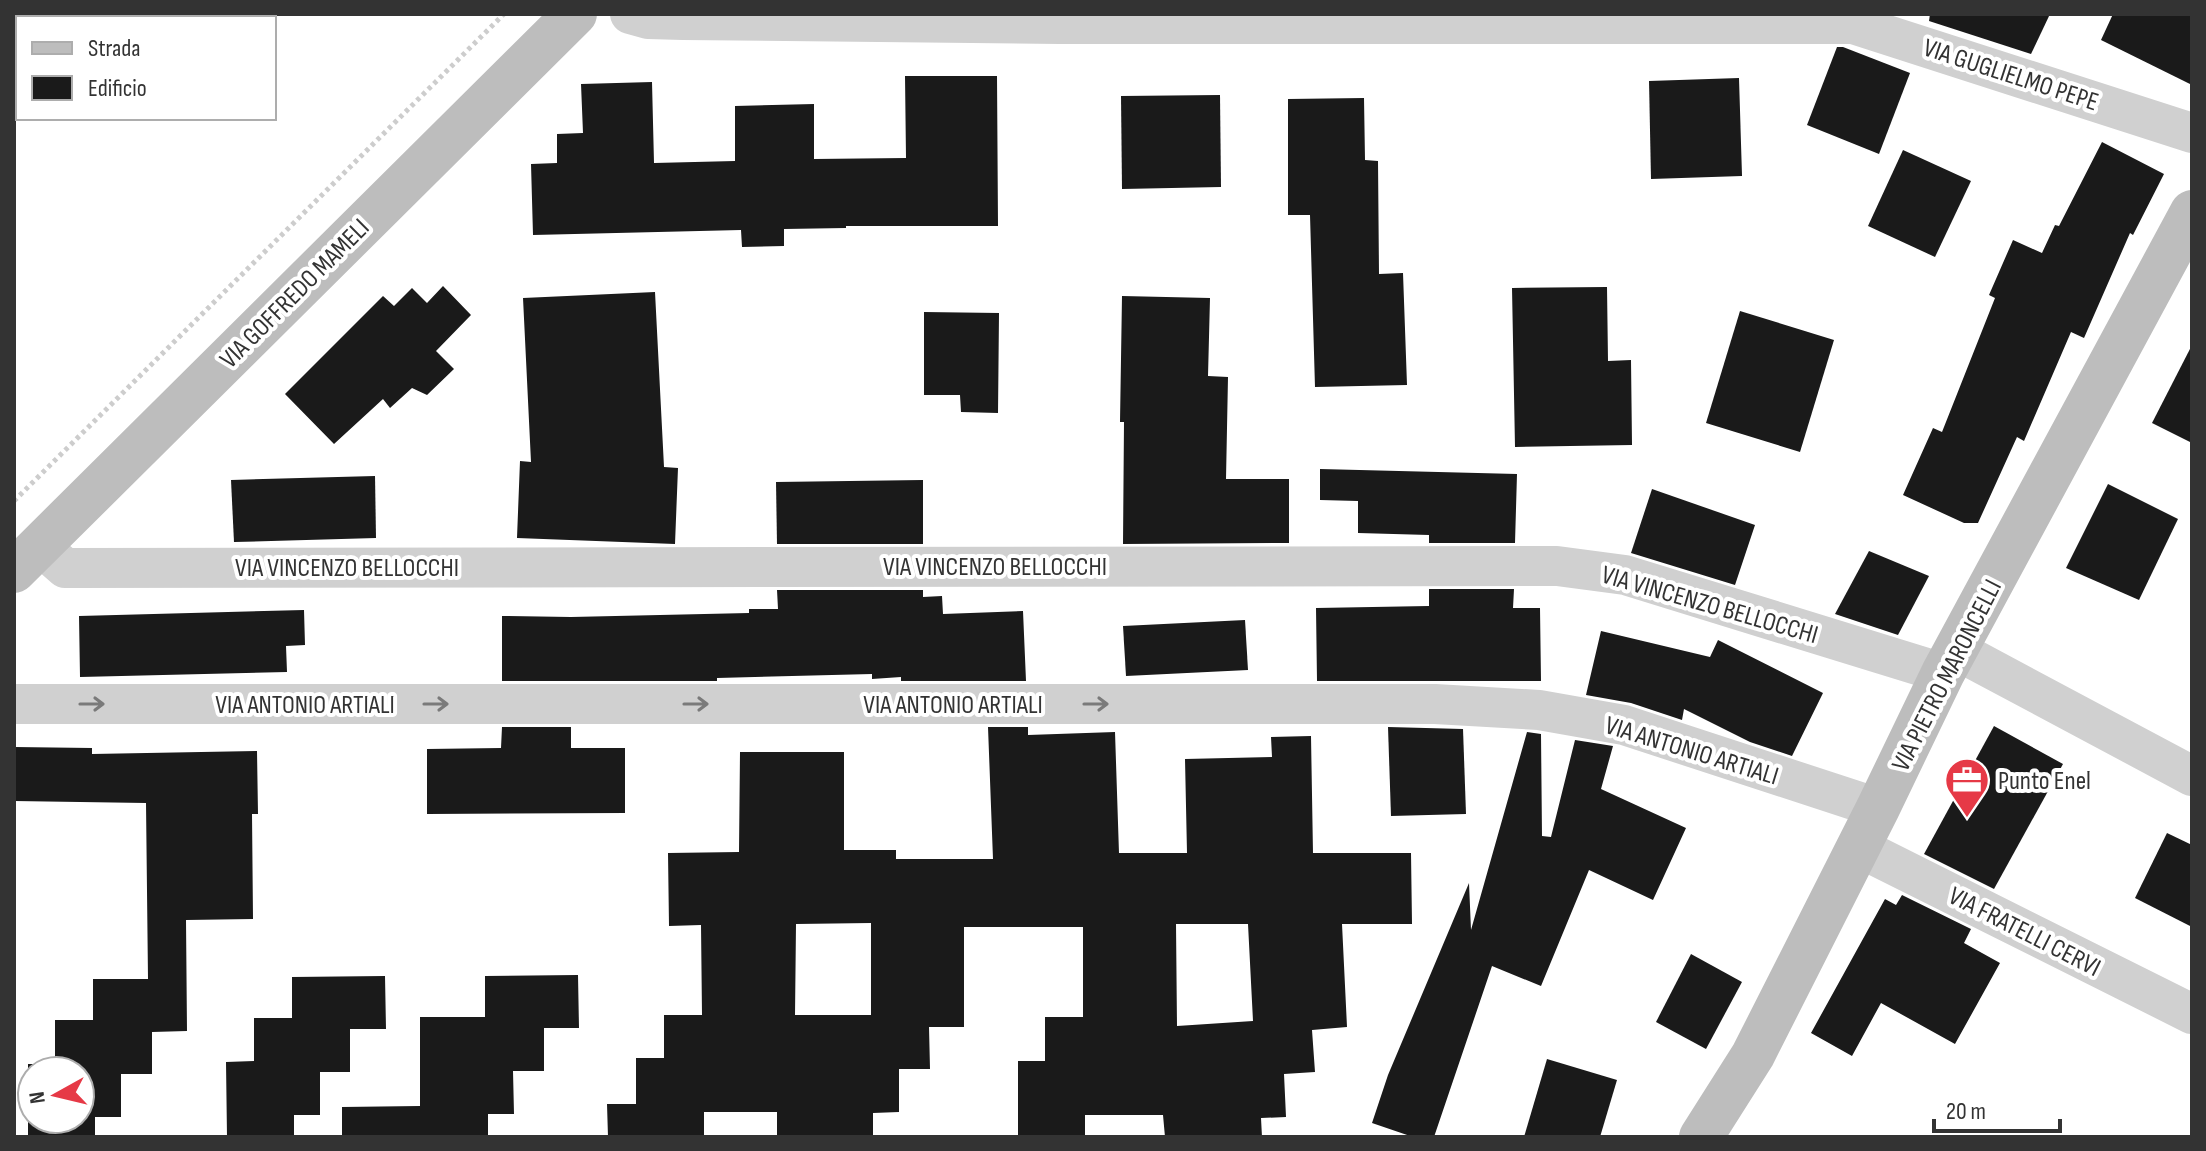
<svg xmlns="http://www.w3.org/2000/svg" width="2206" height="1151" font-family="'Sofia Sans Condensed',sans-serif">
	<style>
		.building { fill: #1a1a1a; fill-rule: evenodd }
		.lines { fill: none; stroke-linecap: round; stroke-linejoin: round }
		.path { stroke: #cdcdcd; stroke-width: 5; stroke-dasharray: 4 4; stroke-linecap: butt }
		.street { stroke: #d0d0d0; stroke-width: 40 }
		.secondary { stroke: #bdbdbd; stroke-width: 44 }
		.oneway { stroke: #7a7a7a }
		.labels { text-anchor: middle; stroke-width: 8; stroke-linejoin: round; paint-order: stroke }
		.street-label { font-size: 26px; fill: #333; stroke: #fff }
		.poi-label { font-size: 26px; fill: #333; stroke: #fff; text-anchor: start }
	</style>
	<rect width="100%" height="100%" fill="#fff"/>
	<g class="building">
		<path d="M1930,14H2050L2031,54L1929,21Z"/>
		<path d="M2113,14H2192V85L2101,40Z"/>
		<path d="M1837,47H1843L1910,73L1879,154L1807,125Z"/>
		<path d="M905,76H997L998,226H846V228L784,229V246L742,247L741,230L533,235L531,164L557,163V134L583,133L581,84L652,82L654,163L735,161V106L814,104V159L906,158Z"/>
		<path d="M1739,78L1742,176L1651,179L1649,81Z"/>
		<path d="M1220,95L1221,187L1122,189L1121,96Z"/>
		<path d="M1364,98L1365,160L1378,161L1379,274L1403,273L1407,385L1315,387L1310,215H1288V99Z"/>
		<path d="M2102,142L2164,174L2133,235L2130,233L2084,338L2071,332L2024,441L2017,437L1978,523H1964L1903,495L1933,428L1942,432L1995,298L1989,295L2013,240L2042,253L2055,225L2059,226Z"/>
		<path d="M1903,150L1971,181L1935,257L1868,226Z"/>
		<path d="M443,286L471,315L436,351L454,369L427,395L412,388L390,408L383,399L334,444L285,394L383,296L394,306L412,288L427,303Z"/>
		<path d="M1607,287L1608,361L1631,360L1632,445L1515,447L1512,288Z"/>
		<path d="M655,292L664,467L678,468L675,544L517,538L520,461L531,462L523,298Z"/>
		<path d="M1122,296L1210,298L1208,376L1228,377L1226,479H1289V543L1123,544L1124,422H1120Z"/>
		<path d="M1740,311L1834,340L1800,452L1706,423Z"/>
		<path d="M924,312L999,313L998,413L961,412L960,395H924Z"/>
		<path d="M2192,345V443L2152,423Z"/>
		<path d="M1320,469L1517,474L1515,543H1429V535L1358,533V501L1320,500Z"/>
		<path d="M375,476L376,538L234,542L231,480Z"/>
		<path d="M923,480V544H777L776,482Z"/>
		<path d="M2108,484L2178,519L2139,600L2066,568Z"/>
		<path d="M1652,489L1755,525L1735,585L1631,553Z"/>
		<path d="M1869,551L1929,576L1898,635L1835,614Z"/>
		<path d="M1429,589H1514L1513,608H1540L1541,681H1317L1316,608L1429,606Z"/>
		<path d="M777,590H923V597L942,596L943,614L1023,611L1026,681H901V677L872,679V674L717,678V681H502V616L571,617L749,613V609H778Z"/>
		<path d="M304,610L305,645L286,646L287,672L80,677L79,616Z"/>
		<path d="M1245,620L1248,670L1126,676L1123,626Z"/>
		<path d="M1601,631L1710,657L1718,640L1823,693L1792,756L1750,742L1684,709L1682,720L1631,703L1586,695Z"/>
		<path d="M1994,726L2063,764L1994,889L1924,854Z"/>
		<path d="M502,727H571V748H625V813L427,814V749L501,748Z"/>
		<path d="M988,727H1028V735L1115,732L1119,853H1187L1185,759L1272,757L1271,737L1311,736L1313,853H1411L1412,924H1342L1347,1027L1312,1030L1315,1072L1284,1074L1286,1117L1261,1118L1262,1137H1165L1163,1115H1085V1137H1018V1061H1045V1017H1083V927H964V1027H929L930,1069H899V1112L873,1113V1137H777V1112H704V1137H608L607,1104H636V1058H664V1015H702L701,925L669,926L668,853L739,852L740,752H844V850H896V859H993ZM871,923V1015H795L796,924ZM1176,924H1248L1253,1021L1177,1026Z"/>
		<path d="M1388,727L1463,729L1466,814L1391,816Z"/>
		<path d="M1527,732L1541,734L1542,836L1551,837L1575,740L1613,746L1601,789L1686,828L1653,900L1589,870L1541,986L1492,966L1434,1137H1413L1372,1123L1388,1075L1469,883L1471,930Z"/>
		<path d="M14,747L92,748V754L257,751L258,814H252L253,919L186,920L187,1031L152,1032V1074H121V1117H95V1137H28V1064H55V1020H93V979H148L146,803L14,801ZM32,1071H80V1119H32Z"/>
		<path d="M2167,833L2192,845V927L2135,898Z"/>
		<path d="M1902,895L1971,929L1964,943L2000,963L1955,1044L1881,1003L1852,1056L1811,1033L1885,899L1896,905Z"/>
		<path d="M1691,954L1742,982L1706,1049L1656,1022Z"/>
		<path d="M578,975L579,1028H544V1071H513L514,1114H488V1137H342V1107L420,1106V1017H485V976Z"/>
		<path d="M385,976L386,1029H350V1072H320V1115H294V1137H227L226,1062L254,1061V1018H292V977Z"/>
		<path d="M1547,1059L1617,1080L1600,1137H1524Z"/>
	</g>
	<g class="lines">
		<path class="path" d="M14,501L504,14"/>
		<g class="street">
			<path d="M630,14L648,19L683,20L1060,24H1853L2192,133"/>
			<path d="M40,546L65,568L1557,566L1625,575L1943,673"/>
			<path d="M1956,650L2192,776"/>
			<path d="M14,704H1435L1539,710L1624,725L1878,808"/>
			<path d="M1858,847L2192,1014"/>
		</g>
		<g class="secondary">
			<path d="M14,571L575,14"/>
			<path d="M1701,1137L1753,1055L1878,808L1943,673L2192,212"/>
		</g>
	</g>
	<defs><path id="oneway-shaft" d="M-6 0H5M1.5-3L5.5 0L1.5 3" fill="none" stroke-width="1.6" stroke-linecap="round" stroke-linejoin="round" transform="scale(2)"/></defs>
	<g class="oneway">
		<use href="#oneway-shaft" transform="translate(92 704)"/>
		<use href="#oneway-shaft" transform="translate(436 704)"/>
		<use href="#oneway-shaft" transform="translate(696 704)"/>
		<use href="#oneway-shaft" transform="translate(1096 704)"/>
	</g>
	<defs>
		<g id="office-pin" transform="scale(2.3)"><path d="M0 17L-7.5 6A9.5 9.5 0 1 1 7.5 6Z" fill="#e63946" stroke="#fff"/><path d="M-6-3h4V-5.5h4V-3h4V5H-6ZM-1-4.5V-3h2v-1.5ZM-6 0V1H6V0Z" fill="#fff"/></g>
	</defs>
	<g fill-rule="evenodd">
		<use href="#office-pin" x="1967" y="780"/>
	</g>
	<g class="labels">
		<g class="street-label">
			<text transform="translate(2011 74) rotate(18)" y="9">VIA GUGLIELMO PEPE</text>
			<text transform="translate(294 293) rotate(-45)" y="9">VIA GOFFREDO MAMELI</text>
			<text x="995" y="575">VIA VINCENZO BELLOCCHI</text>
			<text x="347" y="576">VIA VINCENZO BELLOCCHI</text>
			<text transform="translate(1710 604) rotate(16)" y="9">VIA VINCENZO BELLOCCHI</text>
			<text transform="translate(1946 675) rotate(-63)" y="9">VIA PIETRO MARONCELLI</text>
			<text x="305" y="713">VIA ANTONIO ARTIALI</text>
			<text x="953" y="713">VIA ANTONIO ARTIALI</text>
			<text transform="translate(1692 750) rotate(17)" y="9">VIA ANTONIO ARTIALI</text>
			<text transform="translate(2025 931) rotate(27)" y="9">VIA FRATELLI CERVI</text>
		</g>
		<g class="poi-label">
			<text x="1998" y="789">Punto Enel</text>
		</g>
	</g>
	<rect width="2206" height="1151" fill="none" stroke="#333333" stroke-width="32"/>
	<rect x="16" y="16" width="260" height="104" fill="#ffffff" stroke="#adadad" stroke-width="2"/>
	<rect x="32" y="42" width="40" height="12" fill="#bdbdbd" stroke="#adadad" stroke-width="2"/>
	<text x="88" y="56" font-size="24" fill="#333333">Strada</text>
	<rect x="32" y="76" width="40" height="24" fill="#1a1a1a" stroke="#adadad" stroke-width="2"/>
	<text x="88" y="96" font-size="24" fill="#333333">Edificio</text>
	<g transform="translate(56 1095) rotate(262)"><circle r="38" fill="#ffffff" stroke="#adadad" stroke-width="2"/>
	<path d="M0-6L14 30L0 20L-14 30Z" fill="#e63946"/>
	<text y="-12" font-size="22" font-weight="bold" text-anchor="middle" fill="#333333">N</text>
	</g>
	<path d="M1934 1119v12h126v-12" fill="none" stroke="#333333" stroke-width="4"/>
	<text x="1946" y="1119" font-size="24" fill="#333333" stroke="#ffffff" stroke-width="6" paint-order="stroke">20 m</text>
</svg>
